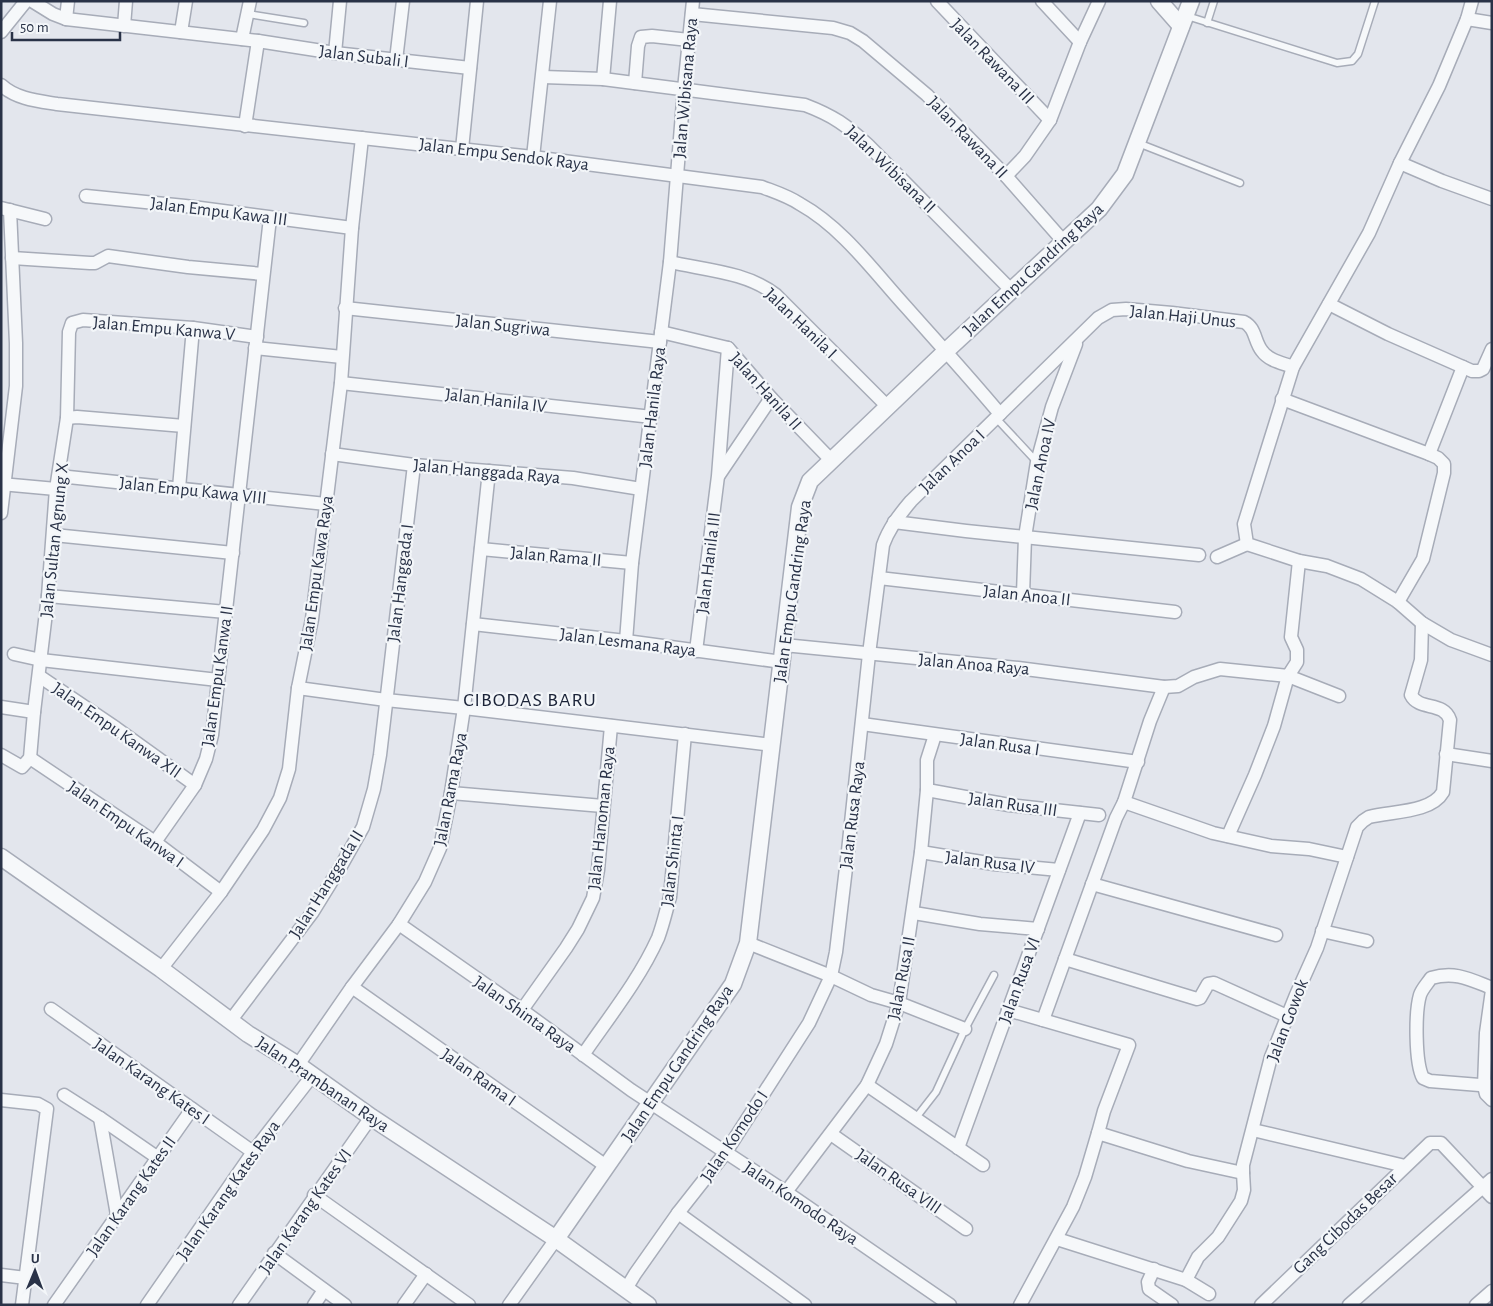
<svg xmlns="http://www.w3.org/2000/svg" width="1493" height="1306" font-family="'Alegreya Sans',sans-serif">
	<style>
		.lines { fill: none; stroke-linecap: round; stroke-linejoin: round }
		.service-casing { stroke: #a7acb8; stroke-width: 9 }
		.minor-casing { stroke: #a7acb8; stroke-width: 15 }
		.tertiary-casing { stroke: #a7acb8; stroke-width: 19 }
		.service { stroke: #f6f8fa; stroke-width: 6 }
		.minor { stroke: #f6f8fa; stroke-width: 12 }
		.tertiary { stroke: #f6f8fa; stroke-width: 16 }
		.labels { text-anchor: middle; stroke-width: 4.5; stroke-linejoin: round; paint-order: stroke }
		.street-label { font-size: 18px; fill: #293247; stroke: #f3f6f9 }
		.quarter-label { font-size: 20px; letter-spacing: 1px; fill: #1b2338; stroke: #f3f6f9 }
	</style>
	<rect width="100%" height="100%" fill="#e3e6ed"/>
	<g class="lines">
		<g class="service-casing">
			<g id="service">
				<path d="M248,14L304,23"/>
				<path d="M1187,16L1337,63L1352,61L1358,54L1375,1"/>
				<path d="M1207,23L1214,1"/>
				<path d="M1138,143L1240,183"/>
				<path d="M996,418L1036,461"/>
				<path d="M915,1119L936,1092L965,1029L994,975"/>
			</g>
		</g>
		<g class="minor-casing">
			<g id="minor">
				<path d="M32,1L53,14L66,19L258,41L335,53L470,68"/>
				<path d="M937,1L1050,120"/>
				<path d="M1042,1L1080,42"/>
				<path d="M1472,1L1467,19L1439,86L1400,163L1369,233L1293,367L1244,524L1247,544L1299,561L1327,566L1361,579L1398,602L1422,623L1451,640L1492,655"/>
				<path d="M692,14L833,28L850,33L863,41L927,95L1006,176L1064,242"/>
				<path d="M66,19L68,1"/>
				<path d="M1467,19L1492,23"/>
				<path d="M124,26L126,1"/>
				<path d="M1,32L26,1"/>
				<path d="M181,32L186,1"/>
				<path d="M242,39L250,1"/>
				<path d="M335,53L340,1"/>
				<path d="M396,60L403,1"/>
				<path d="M543,77L603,79L805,105C834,116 846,125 868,145L1012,291"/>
				<path d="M603,79L610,1"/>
				<path d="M635,83L638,46L641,37L652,36L689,40"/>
				<path d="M1,85C16,99 38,101 57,104L533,157L762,187C775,192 788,196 800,204C843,228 874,272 907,308C938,343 970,378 1000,414"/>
				<path d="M245,126L258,41"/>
				<path d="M462,149L477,1"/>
				<path d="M533,157L550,1"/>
				<path d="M1400,163L1442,181L1492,199"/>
				<path d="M1006,176L1025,156L1050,120L1080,42L1099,1"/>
				<path d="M86,196L185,206L352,228"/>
				<path d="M1,208L45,219"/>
				<path d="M12,258L90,263H95L108,256L188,267L263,274"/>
				<path d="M670,262C705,270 747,272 776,295L887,406"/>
				<path d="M1329,304L1388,334L1472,371H1479L1483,369L1492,349"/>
				<path d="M345,308L660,342"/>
				<path d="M661,332L728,348L771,398L831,460"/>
				<path d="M255,348L342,357"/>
				<path d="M341,383L652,417"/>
				<path d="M1282,399L1429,454L1438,458L1444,464V473L1423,559L1398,602"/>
				<path d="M67,418L77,417L184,426"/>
				<path d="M332,454L414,465L573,478L641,489"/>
				<path d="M1429,454L1463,367"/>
				<path d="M719,475L771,398"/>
				<path d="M59,476L326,504"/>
				<path d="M1,484L56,489"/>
				<path d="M179,488L193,328"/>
				<path d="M1,513L16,386V343L10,210"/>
				<path d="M894,522L966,531L1199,555"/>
				<path d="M54,535L233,553"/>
				<path d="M481,549L632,563"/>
				<path d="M1217,557L1247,544"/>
				<path d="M879,578L1175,612"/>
				<path d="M1023,594L1025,537L1037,462L1052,407L1076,344"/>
				<path d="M48,596L226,612"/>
				<path d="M473,624L626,641L782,662"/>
				<path d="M626,641L632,563L670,262L684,89L693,1"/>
				<path d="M784,645L1018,668L1164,687L1178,686L1194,677L1220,669L1288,676L1339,696"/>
				<path d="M696,651L718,476L728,348"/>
				<path d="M14,654L41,660L218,680"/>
				<path d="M39,676L116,728L195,785"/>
				<path d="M298,688L386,700L464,708L772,745"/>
				<path d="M1,707L34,712"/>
				<path d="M862,724L1138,762"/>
				<path d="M1446,754L1492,761"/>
				<path d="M1,755L22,767L30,758L34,712L48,596L56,489L67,418L69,332L72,323L83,320L193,328L257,337"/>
				<path d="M30,758L155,842L221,892"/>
				<path d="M927,790L1009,805L1099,815"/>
				<path d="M451,793L603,806"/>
				<path d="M1124,802L1213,833L1271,846L1309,849L1347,857"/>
				<path d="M1228,836L1255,775L1274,726L1288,676L1297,662V650L1291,637L1299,561"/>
				<path d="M155,842L195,785L206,759L212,735L270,218"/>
				<path d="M921,852L994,864L1059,870"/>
				<path d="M1092,884L1276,935"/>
				<path d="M914,913L980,924L1038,929"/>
				<path d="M399,924L522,1010L631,1090L786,1192L950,1305"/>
				<path d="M1322,931L1367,941"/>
				<path d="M748,943L831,976L871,995L899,1003L965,1029"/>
				<path d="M1065,959L1197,999L1200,998L1208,984L1214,983L1287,1016"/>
				<path d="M161,969L221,892L263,830L280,798L289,769L298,688L312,619L341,383L352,228L362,138"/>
				<path d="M352,987L606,1166"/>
				<path d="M1492,988C1469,979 1455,971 1431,978C1427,984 1422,989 1420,995C1415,1012 1415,1063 1423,1078L1430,1081L1492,1086"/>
				<path d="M1492,990L1486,1033L1484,1086L1486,1094L1492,1100"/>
				<path d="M51,1009L253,1152"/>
				<path d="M522,1010L566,948L578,929L593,898L598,870L611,726"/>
				<path d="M1008,1010L1129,1045L1104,1111L1098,1133"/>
				<path d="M231,1020L312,913L341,866L363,827L374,789L380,755L414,465"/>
				<path d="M1043,1020L1116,818L1124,802L1150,721L1164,687"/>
				<path d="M583,1055C609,1017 639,980 658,938C663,925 666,911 670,897L685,734"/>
				<path d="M298,1065L352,987L399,924L425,882L440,848L451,793L464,708L489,471"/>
				<path d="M867,1085L983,1165"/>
				<path d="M64,1095L100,1118L158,1158"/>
				<path d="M1,1100L38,1104L47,1109L22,1305"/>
				<path d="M100,1118L117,1215"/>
				<path d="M1253,1130L1405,1166"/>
				<path d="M831,1134L966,1229"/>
				<path d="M958,1148L1080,813"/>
				<path d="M786,1192L867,1085L886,1044L899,1003L921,852L927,790V760L935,735"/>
				<path d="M314,1195L469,1305"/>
				<path d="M678,1213L805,1305"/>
				<path d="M1057,1239L1186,1280L1209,1294"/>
				<path d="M274,1253L345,1305"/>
				<path d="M1154,1269L1148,1282L1149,1289L1172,1305"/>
				<path d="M1,1275L26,1278"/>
				<path d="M1186,1280L1198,1257L1218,1237L1241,1201L1244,1190L1243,1173"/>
				<path d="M626,1289L635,1274L678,1213L726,1152L809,1023L831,976L836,952L848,851L869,654L883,545C889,528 899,515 911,501L1098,318L1112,310L1126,309L1172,313L1244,322C1256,328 1254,341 1262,351C1269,361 1283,363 1293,367"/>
				<path d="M54,1305L192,1109"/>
				<path d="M147,1305L253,1152L312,1076"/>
				<path d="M239,1305L371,1117"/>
				<path d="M314,1305L324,1290"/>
				<path d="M404,1305L426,1274"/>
				<path d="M509,1305L556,1239"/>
				<path d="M1020,1305L1073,1207L1085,1177L1098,1133L1188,1161L1243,1173V1165L1271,1057L1296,995L1317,948L1357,827L1363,821L1369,817C1392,811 1431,813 1443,792L1450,720C1444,701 1419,711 1411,695L1421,660L1422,623"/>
				<path d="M1261,1305L1430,1143H1441L1492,1197"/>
				<path d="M1349,1305L1492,1179"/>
				<path d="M1476,1305L1492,1291"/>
			</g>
		</g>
		<g class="tertiary-casing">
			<g id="tertiary">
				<path d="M1159,1L1181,26"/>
				<path d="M1,857L161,969L248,1034L298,1065L371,1117L556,1239L648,1305"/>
				<path d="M556,1239L733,984L748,943L800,507L810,481L946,351L1099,209L1125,174L1191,1"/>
			</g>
		</g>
		<use href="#service" class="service"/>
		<use href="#minor" class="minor"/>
		<use href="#tertiary" class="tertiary"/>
	</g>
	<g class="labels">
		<g class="street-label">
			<text transform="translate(364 56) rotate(7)" y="6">Jalan Subali I</text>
			<text transform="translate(993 61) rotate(46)" y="6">Jalan Rawana III</text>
			<text transform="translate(685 88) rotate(-85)" y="6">Jalan Wibisana Raya</text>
			<text transform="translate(968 137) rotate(46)" y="6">Jalan Rawana II</text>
			<text transform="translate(504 154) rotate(7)" y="6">Jalan Empu Sendok Raya</text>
			<text transform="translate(891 169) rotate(44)" y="6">Jalan Wibisana II</text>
			<text transform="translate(219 211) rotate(7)" y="6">Jalan Empu Kawa III</text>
			<text transform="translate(1033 269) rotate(-43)" y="6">Jalan Empu Gandring Raya</text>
			<text transform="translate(1183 316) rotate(6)" y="6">Jalan Haji Unus</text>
			<text transform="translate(801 323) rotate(44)" y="6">Jalan Hanila I</text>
			<text transform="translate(503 325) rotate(6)" y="6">Jalan Sugriwa</text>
			<text transform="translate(164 328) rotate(5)" y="6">Jalan Empu Kanwa V</text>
			<text transform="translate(766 391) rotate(48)" y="6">Jalan Hanila II</text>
			<text transform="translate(496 400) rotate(7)" y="6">Jalan Hanila IV</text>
			<text transform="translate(652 407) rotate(-83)" y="6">Jalan Hanila Raya</text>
			<text transform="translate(952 461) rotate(-44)" y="6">Jalan Anoa I</text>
			<text transform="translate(1040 464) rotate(-78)" y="6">Jalan Anoa IV</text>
			<text transform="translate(487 471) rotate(5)" y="6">Jalan Hanggada Raya</text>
			<text transform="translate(193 490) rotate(6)" y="6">Jalan Empu Kawa VIII</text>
			<text transform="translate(54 540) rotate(-84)" y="6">Jalan Sultan Agnung X</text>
			<text transform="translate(556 556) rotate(5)" y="6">Jalan Rama II</text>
			<text transform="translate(708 563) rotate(-83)" y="6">Jalan Hanila III</text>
			<text transform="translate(316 573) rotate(-82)" y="6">Jalan Empu Kawa Raya</text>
			<text transform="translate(400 583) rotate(-83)" y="6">Jalan Hanggada I</text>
			<text transform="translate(792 591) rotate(-82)" y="6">Jalan Empu Gandring Raya</text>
			<text transform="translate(1027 595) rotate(6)" y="6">Jalan Anoa II</text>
			<text transform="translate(628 642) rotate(7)" y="6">Jalan Lesmana Raya</text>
			<text transform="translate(974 664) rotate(5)" y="6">Jalan Anoa Raya</text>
			<text transform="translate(217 676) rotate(-82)" y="6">Jalan Empu Kanwa II</text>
			<text transform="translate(117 730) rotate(35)" y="6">Jalan Empu Kanwa XII</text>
			<text transform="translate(1000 744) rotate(8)" y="6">Jalan Rusa I</text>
			<text transform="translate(450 789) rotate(-79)" y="6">Jalan Rama Raya</text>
			<text transform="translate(1013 804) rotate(8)" y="6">Jalan Rusa III</text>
			<text transform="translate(852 815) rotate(-83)" y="6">Jalan Rusa Raya</text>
			<text transform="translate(601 818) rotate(-84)" y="6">Jalan Hanoman Raya</text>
			<text transform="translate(126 824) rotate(35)" y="6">Jalan Empu Kanwa I</text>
			<text transform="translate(672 861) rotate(-83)" y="6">Jalan Shinta I</text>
			<text transform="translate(990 862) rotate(7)" y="6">Jalan Rusa IV</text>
			<text transform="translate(326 884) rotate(-58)" y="6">Jalan Hanggada II</text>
			<text transform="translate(901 978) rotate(-79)" y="6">Jalan Rusa II</text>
			<text transform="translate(1019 980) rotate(-70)" y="6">Jalan Rusa VI</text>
			<text transform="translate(525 1014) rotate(35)" y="6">Jalan Shinta Raya</text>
			<text transform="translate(1287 1020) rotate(-69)" y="6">Jalan Gowok</text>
			<text transform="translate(677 1063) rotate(-56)" y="6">Jalan Empu Gandring Raya</text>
			<text transform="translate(479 1077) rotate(35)" y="6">Jalan Rama I</text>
			<text transform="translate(152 1081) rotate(35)" y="6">Jalan Karang Kates I</text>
			<text transform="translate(323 1084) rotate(34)" y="6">Jalan Prambanan Raya</text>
			<text transform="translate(734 1136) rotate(-56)" y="6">Jalan Komodo I</text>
			<text transform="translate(899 1181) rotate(35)" y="6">Jalan Rusa VIII</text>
			<text transform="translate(228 1190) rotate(-55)" y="6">Jalan Karang Kates Raya</text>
			<text transform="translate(131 1196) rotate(-55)" y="6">Jalan Karang Kates II</text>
			<text transform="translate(801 1203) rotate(34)" y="6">Jalan Komodo Raya</text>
			<text transform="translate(305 1211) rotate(-55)" y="6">Jalan Karang Kates VI</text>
			<text transform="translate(1345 1223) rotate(-44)" y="6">Gang Cibodas Besar</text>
		</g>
		<g class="quarter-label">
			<text x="530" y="706">CIBODAS BARU</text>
		</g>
	</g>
	<rect width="1493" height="1306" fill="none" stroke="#293247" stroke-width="5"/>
	<g transform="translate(35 1271) rotate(1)" stroke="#f3f6f9" stroke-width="4" paint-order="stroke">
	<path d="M0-4L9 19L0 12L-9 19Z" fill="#293247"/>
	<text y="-8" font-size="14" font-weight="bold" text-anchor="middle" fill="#293247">U</text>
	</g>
	<path d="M12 32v8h108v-8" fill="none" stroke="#293247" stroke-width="2.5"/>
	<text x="20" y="32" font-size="15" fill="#293247" stroke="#f3f6f9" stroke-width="4" paint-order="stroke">50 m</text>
</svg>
